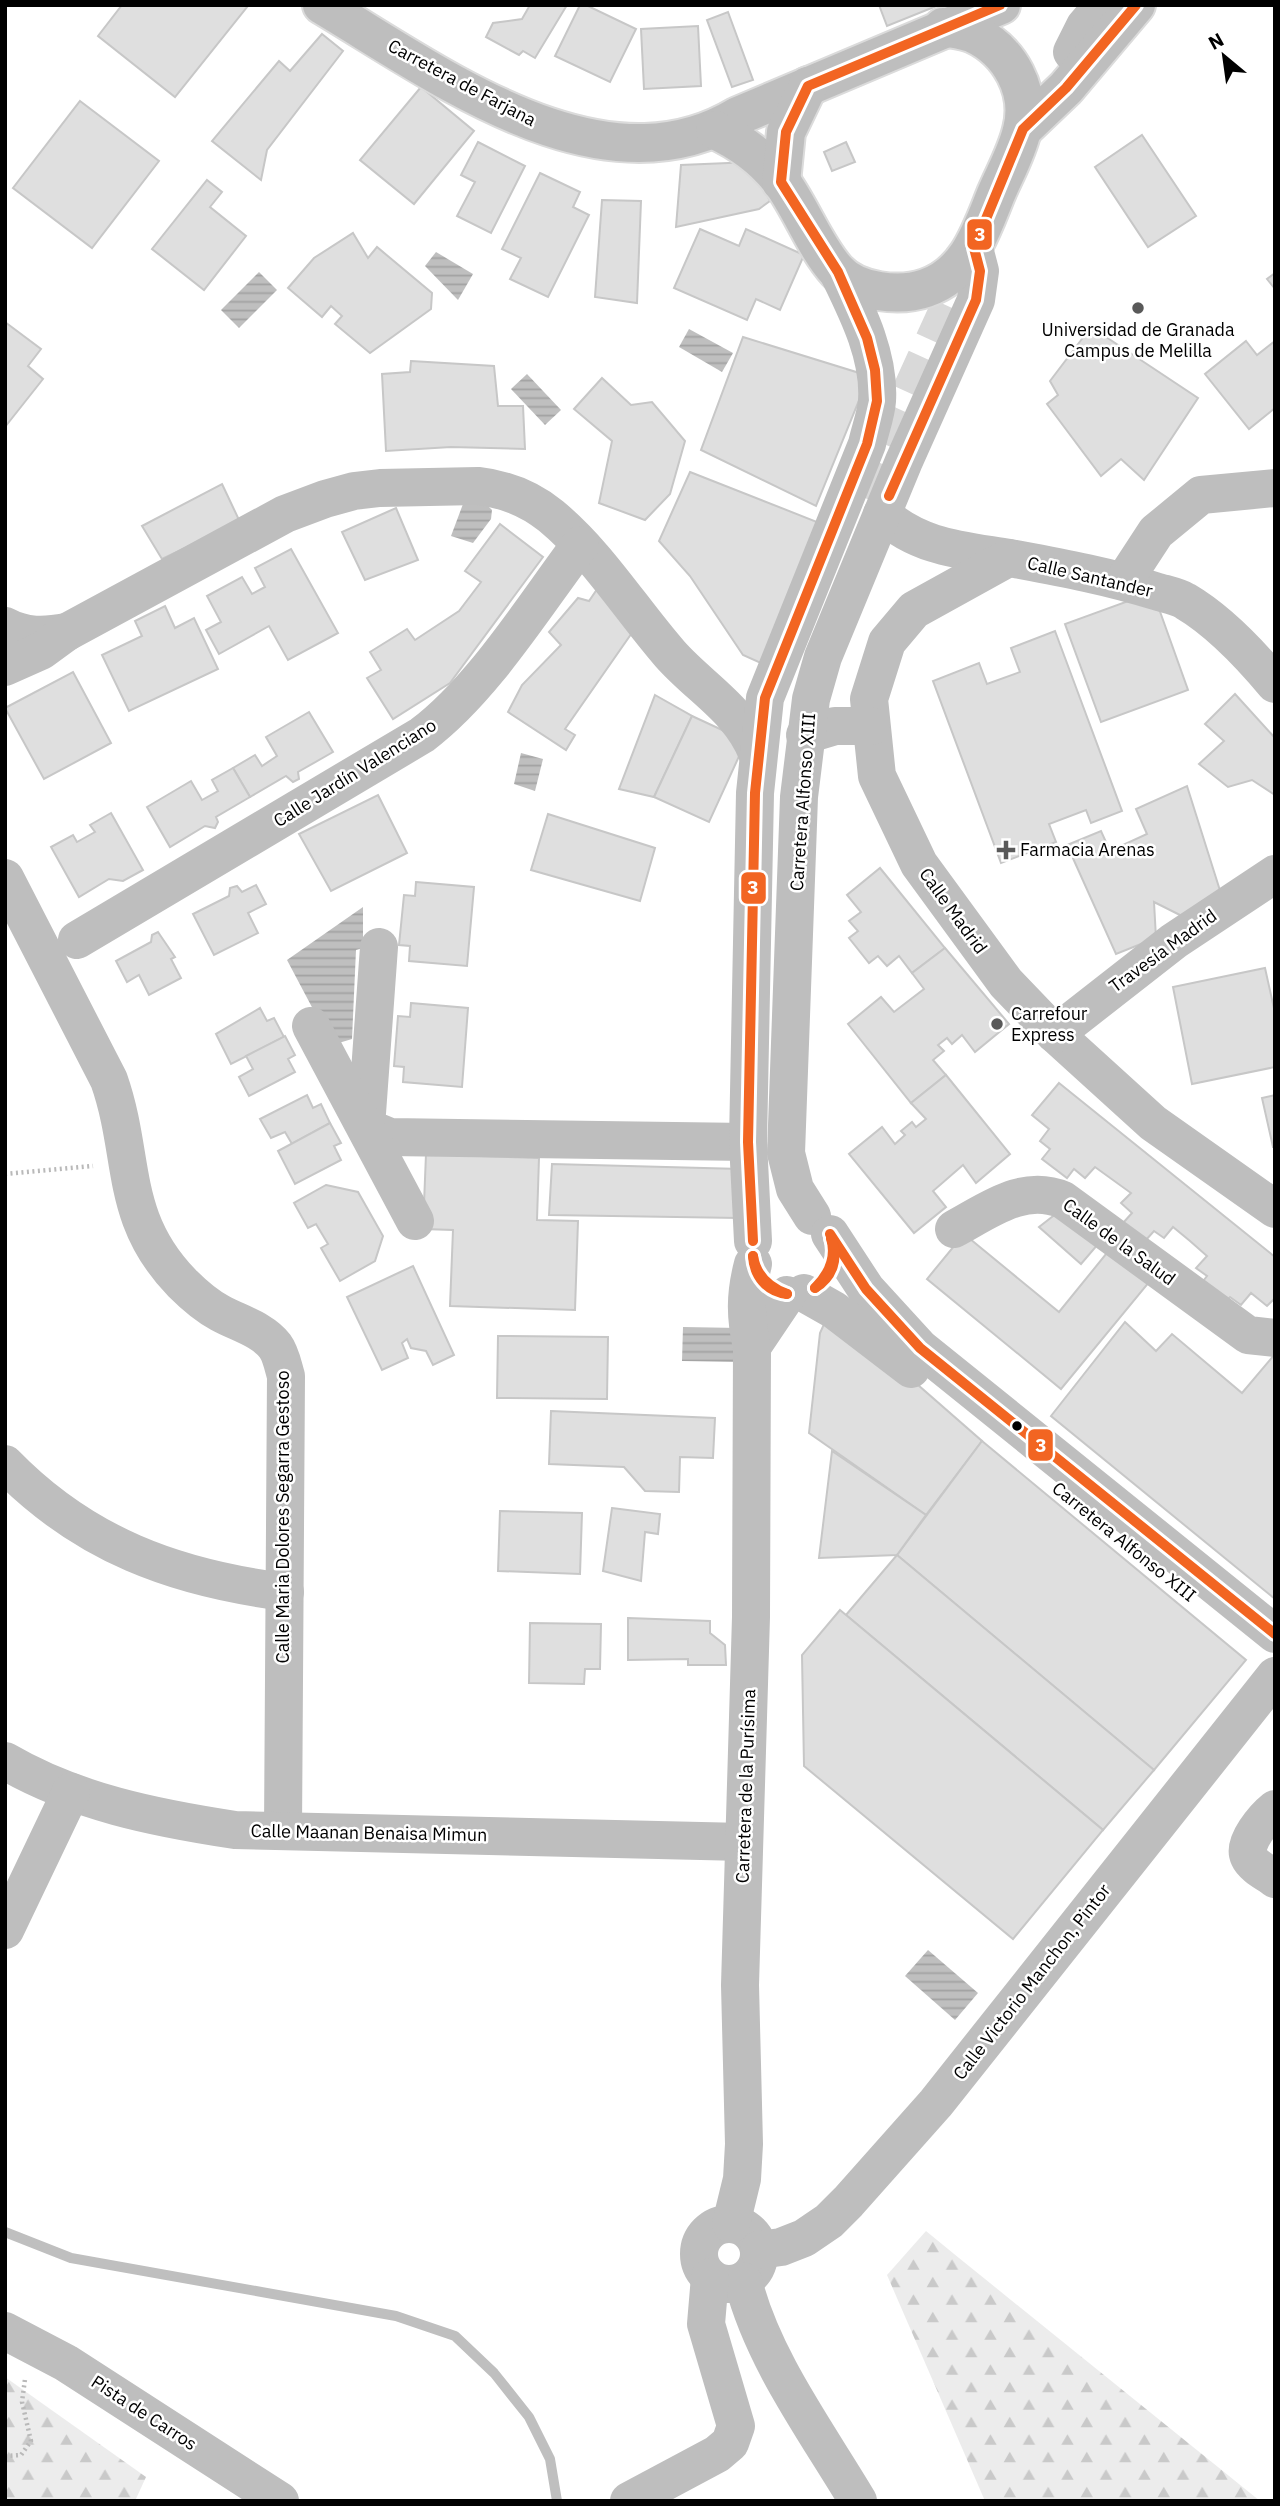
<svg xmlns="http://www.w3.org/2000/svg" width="1280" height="2506" font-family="'IBM Plex Sans',sans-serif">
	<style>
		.forest { fill: url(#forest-firs) }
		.water { fill: url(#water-rules) }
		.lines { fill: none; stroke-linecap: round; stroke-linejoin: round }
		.stream { stroke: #bfbfbf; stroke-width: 10 }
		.building { fill: #dfdfdf; stroke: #c7c7c7; stroke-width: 2 }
		.minor-tunnel { stroke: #d9d9d9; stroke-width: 38; stroke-dasharray: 38 19; stroke-linecap: butt }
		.major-casing { stroke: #dbdbdb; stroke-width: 42 }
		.path { stroke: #b9b9b9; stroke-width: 4.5; stroke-dasharray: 2 3.5; stroke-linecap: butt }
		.minor { stroke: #bebebe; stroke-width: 38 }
		.major { stroke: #bebebe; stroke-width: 38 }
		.bus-1-casing { stroke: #fff; stroke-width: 16 }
		.bus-1 { stroke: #f26522; stroke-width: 10 }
		.poi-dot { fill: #595959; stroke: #fff; stroke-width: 2.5 }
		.bus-dot { fill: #000; stroke: #fff; stroke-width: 2.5 }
		.labels { text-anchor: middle; stroke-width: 5; stroke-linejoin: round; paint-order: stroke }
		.street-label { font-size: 18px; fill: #000; stroke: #fff }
		.poi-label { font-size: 18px; fill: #000; stroke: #fff; text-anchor: start }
		.line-badge { stroke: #fff; stroke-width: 2.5 }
		.badge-label { font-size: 19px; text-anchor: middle; font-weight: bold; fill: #fff }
	</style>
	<defs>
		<pattern id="forest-firs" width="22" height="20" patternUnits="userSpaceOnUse" patternTransform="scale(1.75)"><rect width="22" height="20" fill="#ececec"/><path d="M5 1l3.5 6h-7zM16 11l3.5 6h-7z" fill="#c9c9c9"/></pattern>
		<pattern id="water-rules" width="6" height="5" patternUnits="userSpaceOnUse" patternTransform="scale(1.75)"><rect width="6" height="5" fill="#bfbfbf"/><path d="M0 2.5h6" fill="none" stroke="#a2a2a2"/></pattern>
	</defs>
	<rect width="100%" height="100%" fill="#fff"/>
	<g class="forest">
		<path d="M926,2231L959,2258L1260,2501H985L887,2275Z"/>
		<path d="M5,2377L146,2477L135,2501H5Z"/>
	</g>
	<g class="water">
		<path d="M436,252L473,274L458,300L425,266Z"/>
		<path d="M259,272L277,290L239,328L221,310Z"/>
		<path d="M689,329L733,353L722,372L679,347Z"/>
		<path d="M527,374L561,410L545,425L511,389Z"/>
		<path d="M485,503L492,510L491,519L473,543L451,536L463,504Z"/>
		<path d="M521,753L543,759L535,791L514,784Z"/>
		<path d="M363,907V948L356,950L352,1039L332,1045L287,960Z"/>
		<path d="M683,1327L739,1328V1362L682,1361Z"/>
		<path d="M928,1950L978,1993L955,2020L905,1976Z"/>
	</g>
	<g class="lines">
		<path class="stream" d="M5,2232L71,2258L396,2316L455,2336L494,2373L529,2417L550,2459L557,2501"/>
	</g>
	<g class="building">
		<path d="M122,5H245L247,7L175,97L98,36Z"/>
		<path d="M530,5H567L535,58L523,51L519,55L486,37L493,23L522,19Z"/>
		<path d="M580,5H586L636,29L610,82L555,56Z"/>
		<path d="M879,5H939L887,26Z"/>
		<path d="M728,12L753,80L732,87L707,20Z"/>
		<path d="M698,26L701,86L644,89L641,29Z"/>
		<path d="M322,34L343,51L267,150L261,180L212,141L279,61L290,71Z"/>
		<path d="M421,87L474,131L414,204L360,160Z"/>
		<path d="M80,101L159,161L92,248L13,188Z"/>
		<path d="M1142,135L1196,216L1148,247L1095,167Z"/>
		<path d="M478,142L525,166L491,233L457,216L475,182L461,175Z"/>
		<path d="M846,142L855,162L832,171L824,152Z"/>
		<path d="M752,162L770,201L759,209L676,227L681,165Z"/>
		<path d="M540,173L580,192L573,207L589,215L548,297L510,279L521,258L502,249Z"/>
		<path d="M207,180L222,192L210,207L246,236L204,290L152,249Z"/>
		<path d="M602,200L641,201L637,303L595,297Z"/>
		<path d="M700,229L739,246L746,229L804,255L780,310L756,299L747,320L674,288Z"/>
		<path d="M353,233L368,258L377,247L432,293L431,309L370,353L335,324L342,316L331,306L322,317L288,288L314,258Z"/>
		<path d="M1275,273V289L1267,279Z"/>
		<path d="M5,322L41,349L28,366L43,379L5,427Z"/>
		<path d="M1091,327L1198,398L1144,480L1121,459L1101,476L1047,404L1058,395L1050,381Z"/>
		<path d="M743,337L869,376L816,506L701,450Z"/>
		<path d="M1246,341L1257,355L1275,341V408L1249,429L1205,374Z"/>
		<path d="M411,361L494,366L498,406H523L525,449L451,447L386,451L382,374L410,372Z"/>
		<path d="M602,378L631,405L652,402L685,441L670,494L645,520L599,503L612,441L574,409Z"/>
		<path d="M690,472L817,522L770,667L743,655L690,576L659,541Z"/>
		<path d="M222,484L240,522L162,559L142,526Z"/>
		<path d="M396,508L418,560L365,580L342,532Z"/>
		<path d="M500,524L543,557L450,683L393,719L367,678L381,670L370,652L407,629L415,640L459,611L481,582L465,571Z"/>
		<path d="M291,549L338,633L288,660L269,626L219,654L206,630L221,622L207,596L242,577L252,594L265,587L255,568Z"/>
		<path d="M602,582L636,627L565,729L575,735L566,750L508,712L522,685L561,645L549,632L578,598L589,601Z"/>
		<path d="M1153,592L1188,690L1101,722L1065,624Z"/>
		<path d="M165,606L175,628L194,618L218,669L129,711L102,655L142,636L135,621Z"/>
		<path d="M1055,631L1122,811L1091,823L1086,810L1049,824L1056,842L1001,863L933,681L979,663L987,684L1020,672L1011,648Z"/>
		<path d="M73,672L111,743L44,779L5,708Z"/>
		<path d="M1235,694L1275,738V795L1252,780L1228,787L1199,764L1224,741L1205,724Z"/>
		<path d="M655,695L692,716L654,797L619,789Z"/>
		<path d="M309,712L333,752L298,772L299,779L293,782L286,776L250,797L233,768L255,755L262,766L277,756L266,737Z"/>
		<path d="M692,716L746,741L709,822L654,797Z"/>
		<path d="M233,768L250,797L216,817L218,822L215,828L205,826L170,847L147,807L191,781L202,800L218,791L212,780Z"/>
		<path d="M1187,786L1223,900L1188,919L1154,902L1156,938L1116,954L1067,845L1101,831L1110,851L1147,834L1136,809Z"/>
		<path d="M378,795L407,853L331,891L299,834Z"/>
		<path d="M111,813L143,870L123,881L109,879L79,897L51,847L73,835L77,842L95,832L90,825Z"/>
		<path d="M548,814L655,848L640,901L531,870Z"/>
		<path d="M880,868L945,948L912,973L899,956L887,966L878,956L869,963L849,938L858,931L849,921L861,912L847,895Z"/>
		<path d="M416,882L474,887L467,966L409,961L410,946L399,945L404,895L415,896Z"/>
		<path d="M256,885L266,904L248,913L258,933L214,955L193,914L229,896L230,888L237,886L242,892Z"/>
		<path d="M158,932L175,957L171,959L181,978L149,995L139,975L127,982L116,961L151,942L152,935Z"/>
		<path d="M945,948L1009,1024L975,1052L962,1035L952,1044L947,1038L938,1045L944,1051L933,1060L946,1075L911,1103L848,1024L881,997L894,1012L924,989L912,973Z"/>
		<path d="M1265,968L1275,1013V1067L1192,1084L1173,987Z"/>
		<path d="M411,1003L468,1008L462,1087L403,1082L404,1067L394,1066L398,1016L410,1017Z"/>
		<path d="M260,1008L267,1021L274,1018L284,1037L231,1064L216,1034Z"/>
		<path d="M285,1036L295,1055L288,1059L295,1072L249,1096L239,1077L253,1069L246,1056Z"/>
		<path d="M946,1075L1010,1154L976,1183L963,1165L933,1191L946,1207L914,1233L849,1154L882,1127L895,1144L905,1135L901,1131L912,1122L916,1127L926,1119L911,1103Z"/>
		<path d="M1059,1083L1275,1257V1298L1267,1306L1251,1293L1241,1305L1230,1297L1224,1304L1200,1285L1207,1276L1196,1268L1207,1256L1190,1241L1173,1227L1164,1238L1154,1231L1145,1241L1123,1223L1132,1213L1121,1203L1131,1193L1095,1167L1085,1178L1074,1169L1067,1178L1042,1159L1050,1149L1040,1141L1049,1129L1032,1115Z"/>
		<path d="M307,1095L313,1108L321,1104L330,1123L292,1144L285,1132L271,1138L260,1119Z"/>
		<path d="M1275,1095V1147H1273L1262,1098Z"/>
		<path d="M330,1123L341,1143L334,1146L341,1160L295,1184L278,1151Z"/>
		<path d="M426,1154L539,1158L537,1220L578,1221L575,1310L450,1306L453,1230L423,1229Z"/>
		<path d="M552,1164L741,1169L739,1218L549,1215Z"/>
		<path d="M326,1185L358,1192L383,1236L375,1261L340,1281L321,1248L328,1244L316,1224L308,1228L294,1203Z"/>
		<path d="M1066,1206L1105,1236L1081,1264L1039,1227Z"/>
		<path d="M964,1234L1059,1312L1115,1243L1155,1275L1061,1389L927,1279Z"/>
		<path d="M413,1266L454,1355L433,1365L426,1351L411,1348L407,1339L402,1343L408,1358L382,1370L347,1297Z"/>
		<path d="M838,1315L982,1441L926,1515L809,1433L820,1333L825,1322Z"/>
		<path d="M1125,1322L1156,1351L1172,1334L1242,1393L1275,1354V1599L1051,1416Z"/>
		<path d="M498,1336L608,1337L607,1399L497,1398Z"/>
		<path d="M551,1411L715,1418L713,1458L680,1457L679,1492L645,1491L624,1467L549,1464Z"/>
		<path d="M982,1441L1246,1660L1154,1770L897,1555Z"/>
		<path d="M832,1451L926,1515L897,1555L819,1558Z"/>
		<path d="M612,1508L660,1514L658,1534L645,1532L641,1581L603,1571Z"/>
		<path d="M500,1511L582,1513L580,1574L498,1571Z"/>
		<path d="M897,1555L1154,1770L1103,1830L846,1615Z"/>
		<path d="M840,1610L1103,1830L1013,1939L804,1766L802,1655Z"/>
		<path d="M628,1618L710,1621V1633L725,1645L726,1665H688V1659L628,1660Z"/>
		<path d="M530,1623L601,1624L600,1669H585L584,1684L529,1683Z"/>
	</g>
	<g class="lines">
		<path class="minor-tunnel" d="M863,497L976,249"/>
		<g class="major-casing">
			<g id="major">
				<path d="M322,5C438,74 602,198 738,116L1001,5"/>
				<path d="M1023,129L1066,88L1136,5"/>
				<path d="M715,130C741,142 763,158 781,181C801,208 815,247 837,271C857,293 900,297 926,288C968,274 981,231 996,194C1005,173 1017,152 1022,130C1032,91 1010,51 974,34C965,30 953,29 943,27"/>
				<path d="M781,182L786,132L808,86"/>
			</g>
		</g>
		<g class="path">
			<path d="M5,1174L93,1166"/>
			<path d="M5,2456L21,2455L31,2441L22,2402L25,2379"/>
		</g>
		<g class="minor">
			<path d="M1072,52L1085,26L1103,5"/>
			<path d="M882,514C920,548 962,550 1010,558C1058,567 1108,576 1155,591C1164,594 1176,596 1185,601C1219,621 1250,654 1275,684"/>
			<path d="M1008,558L914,610L887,642L869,699L877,776L919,864L1006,983L1055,1034L1153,1123L1275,1209"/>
			<path d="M1124,581L1156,532L1201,495L1275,488"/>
			<path d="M5,626C25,637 45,636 67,632"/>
			<path d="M5,667L41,651L67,632L285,514L325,499L354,491L380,488L478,486C505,489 530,499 551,516C598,555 630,608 670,654C700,688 740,709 757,753"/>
			<path d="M805,735L835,726H871"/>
			<path d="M5,878L109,1080C136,1157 118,1217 182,1283C193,1294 207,1306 220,1313C238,1323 262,1329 275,1346C281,1354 283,1366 286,1376L283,1831"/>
			<path d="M77,940L422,735C483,689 534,606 580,545"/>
			<path d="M379,947L366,1127L390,1137L748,1142"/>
			<path d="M311,1026L415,1221"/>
			<path d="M1055,1034L1174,941L1275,874"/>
			<path d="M812,1216L795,1189L786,1153L799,797L811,699L823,657L904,461L976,300L980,271L974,248"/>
			<path d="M954,1229C988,1211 1023,1183 1063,1200L1248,1335L1275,1338"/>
			<path d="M830,1234L866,1289L920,1348L1275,1634"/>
			<path d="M753,1241L748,1142L755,793L765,698L867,444C870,430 876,415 877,401C880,356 857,311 838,272"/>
			<path d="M804,1293L834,1310L911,1369"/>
			<path d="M752,1347L787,1295"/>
			<path d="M5,1464C84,1545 175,1578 285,1592"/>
			<path d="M5,1761C75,1802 156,1818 235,1830L744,1842"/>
			<path d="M1275,1809C1265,1817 1242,1843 1249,1857C1253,1866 1267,1873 1275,1879"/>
			<path d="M5,1930L71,1792"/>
			<circle cx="729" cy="2254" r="30"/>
			<path d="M731,2224L742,2179L744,2144L740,1985L751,1617L752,1347C745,1317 745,1294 753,1264"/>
			<path d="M759,2250L781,2247L804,2238L829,2221L848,2202L936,2103L1275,1676"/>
			<path d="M743,2281C763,2360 817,2432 858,2501"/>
			<path d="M5,2331L66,2363L280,2501"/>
			<path d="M629,2501L717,2454L730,2443L736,2426L706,2324L710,2277"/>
		</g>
		<use href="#major" class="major"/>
		<g class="bus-1-casing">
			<g id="bus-1">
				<path d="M889,496L976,300L980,271L974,248L1023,129L1066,88L1136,5"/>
				<path d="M830,1234L866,1289L920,1348L1275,1634"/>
				<path d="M753,1241L748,1142L755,793L765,698L867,444L877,401L875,370L867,338L838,272L781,182L786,132L808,86L1000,5"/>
				<path d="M753,1256C756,1275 768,1287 787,1294"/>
				<path d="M753,1256C754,1276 767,1292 787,1294"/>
				<path d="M815,1288C829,1274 837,1258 831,1238"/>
				<path d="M815,1288C833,1277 839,1258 831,1238"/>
			</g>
		</g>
		<use href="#bus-1" class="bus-1"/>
	</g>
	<g class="poi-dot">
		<circle cx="1138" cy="308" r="7"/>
		<path d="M1002.5 839.5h7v7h7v7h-7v7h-7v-7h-7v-7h7z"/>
		<circle cx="997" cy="1024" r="7"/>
	</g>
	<circle class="bus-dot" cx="1017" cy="1426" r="6"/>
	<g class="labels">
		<g class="street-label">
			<text transform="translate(462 83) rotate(28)" y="6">Carretera de Farjana</text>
			<text transform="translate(1090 577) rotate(13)" y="6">Calle Santander</text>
			<text transform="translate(355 773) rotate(-32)" y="6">Calle Jardín Valenciano</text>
			<text transform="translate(803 802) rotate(-86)" y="6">Carretera Alfonso XIII</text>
			<text transform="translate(953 911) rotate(54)" y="6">Calle Madrid</text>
			<text transform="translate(1163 951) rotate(-36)" y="6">Travesía Madrid</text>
			<text transform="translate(1119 1242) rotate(36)" y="6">Calle de la Salud</text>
			<text transform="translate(283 1517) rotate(-90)" y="6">Calle Maria Dolores Segarra Gestoso</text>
			<text transform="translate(1124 1542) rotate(39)" y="6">Carretera Alfonso XIII</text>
			<text transform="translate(746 1786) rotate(-88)" y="6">Carretera de la Purísima</text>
			<text transform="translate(369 1833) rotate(1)" y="6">Calle Maanan Benaisa Mimun</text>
			<text transform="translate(1032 1982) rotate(-52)" y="6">Calle Victorio Manchon, Pintor</text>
			<text transform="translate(144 2413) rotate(33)" y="6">Pista de Carros</text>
		</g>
		<g class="poi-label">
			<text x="1138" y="336" text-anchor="middle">Universidad de Granada<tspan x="1138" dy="21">Campus de Melilla</tspan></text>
			<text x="1020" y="856">Farmacia Arenas</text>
			<text x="1011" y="1020">Carrefour<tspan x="1011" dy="21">Express</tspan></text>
		</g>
	</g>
	<g class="line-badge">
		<rect x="966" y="218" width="27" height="33" rx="7" fill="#f26522"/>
		<rect x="740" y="871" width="27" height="34" rx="7" fill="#f26522"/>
		<rect x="1027" y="1428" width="27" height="34" rx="7" fill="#f26522"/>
	</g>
	<g class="badge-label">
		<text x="980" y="241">3</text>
		<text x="753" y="894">3</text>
		<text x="1041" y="1452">3</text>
	</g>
	<rect width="1280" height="2506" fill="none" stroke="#000000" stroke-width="14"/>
	<g transform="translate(1224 56) rotate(331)" stroke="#ffffff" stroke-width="5" paint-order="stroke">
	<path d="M0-5L12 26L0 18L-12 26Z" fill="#000000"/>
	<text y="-10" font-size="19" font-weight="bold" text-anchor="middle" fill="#000000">N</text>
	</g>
</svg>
